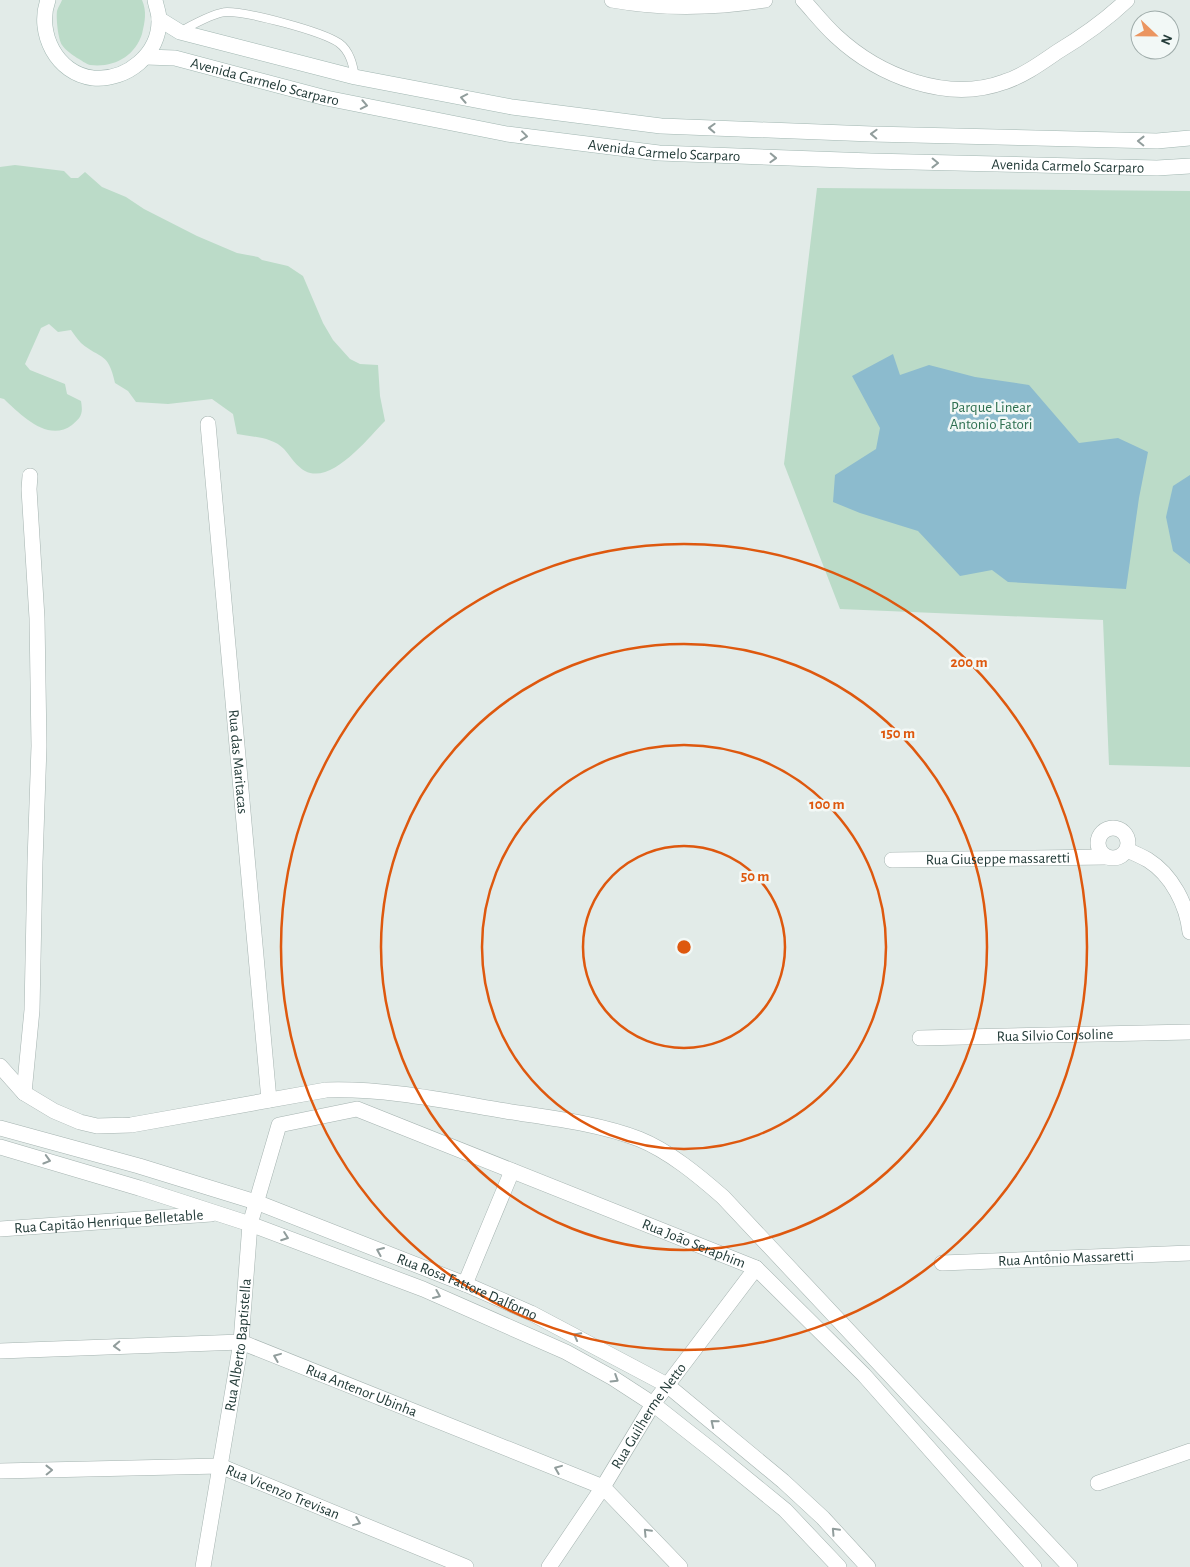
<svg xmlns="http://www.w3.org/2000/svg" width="1190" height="1567" font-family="'Alegreya Sans',sans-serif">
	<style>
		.green { fill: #bbdbc8 }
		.water { fill: #8cbbce }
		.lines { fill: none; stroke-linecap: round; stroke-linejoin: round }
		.service-casing { stroke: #a5b3b0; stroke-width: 9 }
		.minor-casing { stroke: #a5b3b0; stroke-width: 16 }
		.secondary-casing { stroke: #a1b6b1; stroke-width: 16 }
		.service { stroke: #fff; stroke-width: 8 }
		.minor { stroke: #fff; stroke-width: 15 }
		.secondary { stroke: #fff; stroke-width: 15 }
		.oneway { stroke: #919d9c }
		.ring { fill: none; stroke: #de580e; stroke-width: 2.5 }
		.labels { text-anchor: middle; stroke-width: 5; stroke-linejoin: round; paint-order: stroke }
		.street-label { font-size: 15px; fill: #233b38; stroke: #f2f8f6 }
		.park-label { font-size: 15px; fill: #2f7051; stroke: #f2f8f6 }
		.centre { fill: #de580e; stroke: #f2f8f6; stroke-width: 2.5 }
		.ring-label { font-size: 15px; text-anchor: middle; font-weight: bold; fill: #de580e; stroke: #f2f8f6; stroke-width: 5; stroke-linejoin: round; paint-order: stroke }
	</style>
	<rect width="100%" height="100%" fill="#e2ebe8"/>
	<g class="green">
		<path d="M62,0H142C147,12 145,21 142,34C135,56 114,68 90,65C86,64 81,60 77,58C73,55 65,50 62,45C58,39 56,18 57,11C58,7 61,3 62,0Z"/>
		<path d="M15,165L64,171L71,178H78L85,172L102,187L126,197L144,209L197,236L237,253L258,257L262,260L288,266L303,276L323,323L333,340L350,359L360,364L378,365L380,396L385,421C368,438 332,485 305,471C297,467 290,456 284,449C272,437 253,437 237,434L233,414L212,399L168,404L136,402L128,391L115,383C108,351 101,360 81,343C77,339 74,334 71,330L58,332L49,324L41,328L25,364L30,370L65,384L67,394L81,401C83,413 82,417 72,425C48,443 21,415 4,399L0,398V167Z"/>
		<path d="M817,188L1190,191V767L1109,765L1103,620L840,609L784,464Z"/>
	</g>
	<g class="water">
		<path d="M893,354L900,375L929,365L975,377L1029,385L1079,443L1118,438L1148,452L1139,498L1126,589L1008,582L992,570L960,576L918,531L860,513L833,502L835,475L876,449L880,428L852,376Z"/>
		<path d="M1190,475V564L1173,551L1166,517L1173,486Z"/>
	</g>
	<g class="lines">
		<g class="service-casing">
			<path id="service" d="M181,31C192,25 215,12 227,12C249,12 321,31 339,43C350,51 353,65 355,77"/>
		</g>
		<g class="minor-casing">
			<g id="minor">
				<path d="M612,0C662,9 715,8 765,0"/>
				<path d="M803,0C814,12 824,25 836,36C879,76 947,103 1004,82C1023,76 1041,63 1057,52C1082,37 1106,20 1127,0"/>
				<path id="s1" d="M208,424L269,1100"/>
				<circle cx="1113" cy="843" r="15"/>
				<path d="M1127,850C1134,853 1141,856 1148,860C1172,875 1187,905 1190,932"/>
				<path id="s2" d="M892,860L1106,857"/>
				<path id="s3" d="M920,1038L1190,1032"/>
				<path d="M0,1066L24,1093L54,1111L80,1122L97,1126L131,1125L326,1090C386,1088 446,1101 506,1111C550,1118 597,1123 639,1139C669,1151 699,1176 723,1197L1070,1567"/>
				<path d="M24,1093L32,1010L35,862L39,746L37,618L29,489L30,476"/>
				<path id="s4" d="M0,1128L139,1166L256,1202L465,1284L531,1313L667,1385L783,1481L823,1518L868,1567"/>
				<path d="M0,1147L139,1188L250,1224L423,1289L566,1352L613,1378L653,1404L714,1452L785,1510L839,1567"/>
				<path id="s5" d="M0,1229L211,1214"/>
				<path id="s6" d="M942,1263L1190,1253"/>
				<path d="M465,1284L512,1171"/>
				<path id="s7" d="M0,1351L241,1342L603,1487L680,1567"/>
				<path id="s8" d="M0,1471L220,1466L466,1567"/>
				<path d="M1098,1483L1190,1451"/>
				<path id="s9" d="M203,1567L241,1342L250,1224L279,1125L357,1109L756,1268L864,1375L1034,1567"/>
				<path id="s10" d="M549,1567L603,1487L653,1404L756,1268"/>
			</g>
		</g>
		<g class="secondary-casing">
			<g id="secondary">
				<path d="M48,0C36,33 57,74 93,78C127,81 160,54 159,19C159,13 156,6 155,0"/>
				<path d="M159,19L180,32L355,77L512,107L661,126L872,134L1157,141L1190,138"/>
				<path id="s11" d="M146,57L175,58L326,98L507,134L659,153L871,161L1157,168L1190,166"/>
			</g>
		</g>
		<use href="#service" class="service"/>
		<use href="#minor" class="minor"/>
		<use href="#secondary" class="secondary"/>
	</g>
	<defs><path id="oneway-chevron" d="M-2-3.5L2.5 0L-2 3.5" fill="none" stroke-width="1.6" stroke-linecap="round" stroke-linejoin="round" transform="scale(1.25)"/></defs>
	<g class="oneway">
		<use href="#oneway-chevron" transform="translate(464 98) rotate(-169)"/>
		<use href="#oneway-chevron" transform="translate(364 105) rotate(11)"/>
		<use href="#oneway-chevron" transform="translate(712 128) rotate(-178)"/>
		<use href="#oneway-chevron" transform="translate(874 134) rotate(-178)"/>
		<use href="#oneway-chevron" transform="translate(524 136) rotate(7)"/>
		<use href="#oneway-chevron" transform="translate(1141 141) rotate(-179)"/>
		<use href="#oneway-chevron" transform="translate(773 158) rotate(2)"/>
		<use href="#oneway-chevron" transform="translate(935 163) rotate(1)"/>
		<use href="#oneway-chevron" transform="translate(47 1160) rotate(16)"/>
		<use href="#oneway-chevron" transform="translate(285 1237) rotate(20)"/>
		<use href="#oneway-chevron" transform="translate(380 1251) rotate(-157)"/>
		<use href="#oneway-chevron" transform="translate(437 1295) rotate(23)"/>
		<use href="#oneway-chevron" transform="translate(577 1336) rotate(-152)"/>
		<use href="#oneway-chevron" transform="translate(117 1346) rotate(178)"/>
		<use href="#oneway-chevron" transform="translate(277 1357) rotate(-158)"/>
		<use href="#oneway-chevron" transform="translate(615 1379) rotate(32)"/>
		<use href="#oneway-chevron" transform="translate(714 1423) rotate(-141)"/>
		<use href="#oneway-chevron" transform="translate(558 1469) rotate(-158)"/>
		<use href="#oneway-chevron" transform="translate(49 1470) rotate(-1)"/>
		<use href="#oneway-chevron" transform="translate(357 1522) rotate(22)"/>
		<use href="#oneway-chevron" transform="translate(835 1531) rotate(-133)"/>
		<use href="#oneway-chevron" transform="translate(647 1532) rotate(-134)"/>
	</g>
	<g class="ring">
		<circle cx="684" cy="947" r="101"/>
		<circle cx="684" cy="947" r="202"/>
		<circle cx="684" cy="947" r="303"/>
		<circle cx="684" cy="947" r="403"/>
	</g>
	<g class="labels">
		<g class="street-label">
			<text dy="5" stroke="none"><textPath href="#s11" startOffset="122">Avenida Carmelo Scarparo</textPath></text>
			<text dy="5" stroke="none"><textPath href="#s11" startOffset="528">Avenida Carmelo Scarparo</textPath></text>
			<text dy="5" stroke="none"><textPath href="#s11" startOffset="932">Avenida Carmelo Scarparo</textPath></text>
			<text dy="5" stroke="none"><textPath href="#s1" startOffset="339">Rua das Maritacas</textPath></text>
			<text dy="5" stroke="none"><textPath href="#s2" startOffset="106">Rua Giuseppe massaretti</textPath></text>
			<text dy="5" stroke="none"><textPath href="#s3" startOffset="135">Rua Silvio Consoline</textPath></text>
			<text dy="5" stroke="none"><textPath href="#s5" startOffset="109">Rua Capitão Henrique Belletable</textPath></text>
			<text dy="5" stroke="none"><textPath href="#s9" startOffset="892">Rua João Seraphim</textPath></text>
			<text dy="5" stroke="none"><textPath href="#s6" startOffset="124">Rua Antônio Massaretti</textPath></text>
			<text dy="5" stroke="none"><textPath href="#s4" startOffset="494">Rua Rosa Fattore Dalforno</textPath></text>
			<text dy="5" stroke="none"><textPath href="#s9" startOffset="225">Rua Alberto Baptistella</textPath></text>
			<text dy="5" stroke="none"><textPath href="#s7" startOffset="371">Rua Antenor Ubinha</textPath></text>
			<text dy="5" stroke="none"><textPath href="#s10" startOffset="181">Rua Guilherme Netto</textPath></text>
			<text dy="5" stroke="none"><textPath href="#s8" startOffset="288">Rua Vicenzo Trevisan</textPath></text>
		</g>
		<g class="park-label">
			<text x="991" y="412">Parque Linear<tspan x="991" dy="17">Antonio Fatori</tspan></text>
		</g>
	</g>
	<circle cx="684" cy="947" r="8" class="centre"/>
	<g class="ring-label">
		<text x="969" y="667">200 m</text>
		<text x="898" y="738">150 m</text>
		<text x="827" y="809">100 m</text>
		<text x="755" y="881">50 m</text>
	</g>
	<g transform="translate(1155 35) rotate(112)"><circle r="24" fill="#f2f8f6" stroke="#9facaa"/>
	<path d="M0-4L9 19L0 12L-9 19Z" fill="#eb9560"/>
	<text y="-8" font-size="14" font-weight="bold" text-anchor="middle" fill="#233b38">N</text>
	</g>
</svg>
